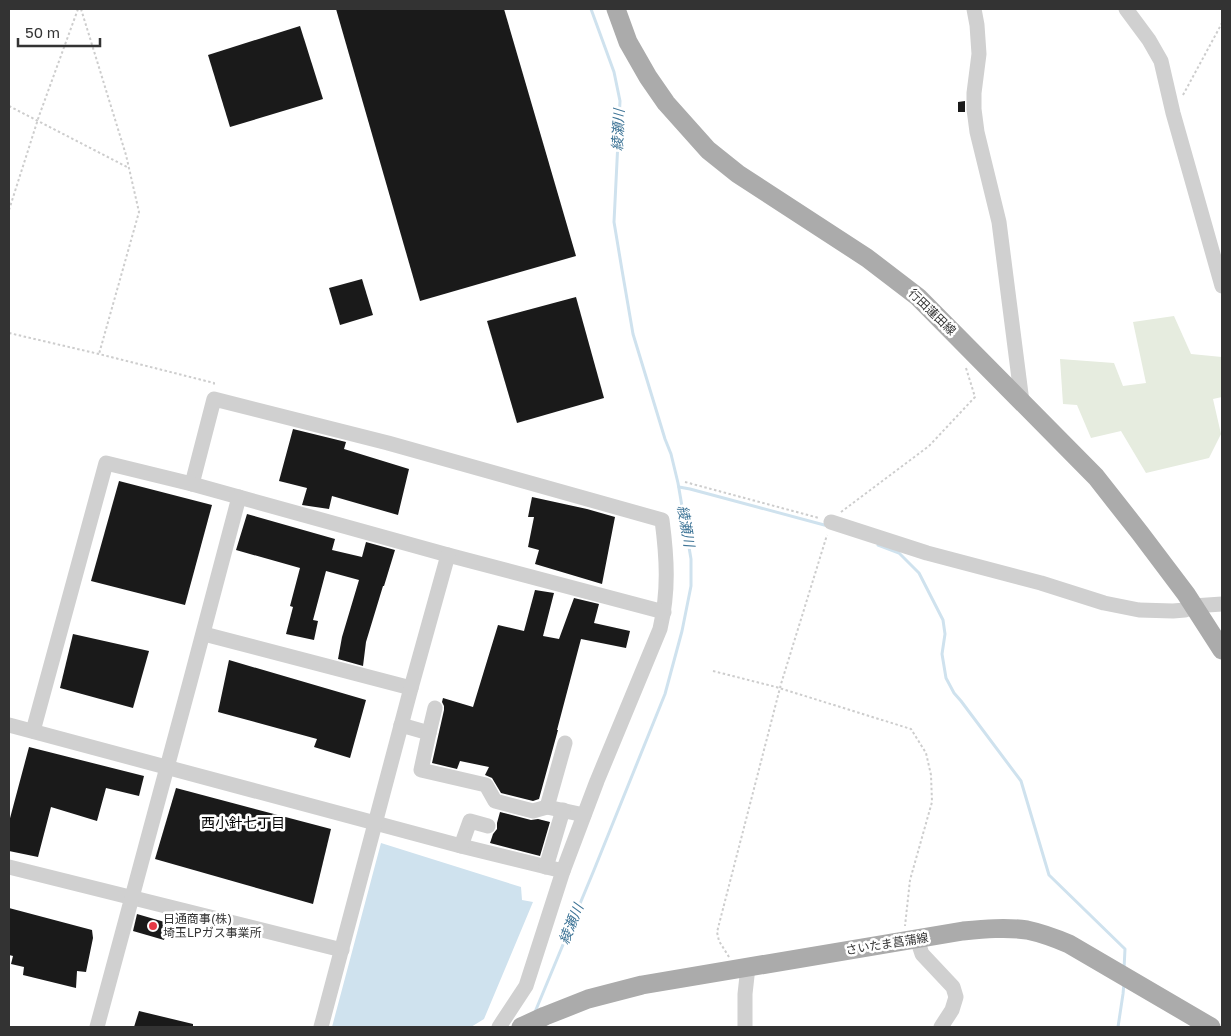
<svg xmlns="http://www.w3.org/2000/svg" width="1231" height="1036" font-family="'Golos Text','Noto Sans JP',sans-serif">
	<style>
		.green { fill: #e6ecdf }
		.water { fill: #cfe2ee }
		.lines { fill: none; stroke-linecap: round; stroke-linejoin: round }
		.stream { stroke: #cfe2ee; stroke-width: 3 }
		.building { fill: #1a1a1a }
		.path { stroke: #cdcdcd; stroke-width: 2; stroke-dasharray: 2.5 2.5; stroke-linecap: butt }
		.minor { stroke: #d0d0d0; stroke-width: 15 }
		.major { stroke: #ababab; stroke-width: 19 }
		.poi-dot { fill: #e63946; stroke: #fff; stroke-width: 2 }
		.labels { text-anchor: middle; stroke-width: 5; stroke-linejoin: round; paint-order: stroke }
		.street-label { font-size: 12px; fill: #333; stroke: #fff }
		.poi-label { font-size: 12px; fill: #333; stroke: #fff; text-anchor: start }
		.water-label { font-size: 14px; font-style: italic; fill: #3f7597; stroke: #fff }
		.neighbourhood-label { font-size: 14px; fill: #000; stroke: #fff }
	</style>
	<rect width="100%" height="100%" fill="#fff"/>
	<path class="green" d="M1174,316L1191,354L1222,357V397L1213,399L1221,434L1209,458L1146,473L1121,431L1091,438L1077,405L1063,404L1060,359L1114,363L1123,386L1146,383L1133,322Z"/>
	<path class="water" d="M381,843L521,887L522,900L533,902L484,1019L471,1027H332Z"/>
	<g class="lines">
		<g class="stream">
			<path d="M679,487L690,489L828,526"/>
			<path d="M878,545L899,553L919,573L943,620L945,634L942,654L946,678L954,693L961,701L1021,781L1049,875L1125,949L1124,969"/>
			<path d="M535,1012L594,870L665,694L682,631L691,586V559L678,483L671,454L665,439L633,334L622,270L614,222L620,101L614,72L591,9"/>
			<path d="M1118,1027L1123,994L1124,983"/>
		</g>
	</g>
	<g class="building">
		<path d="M336,9H504L576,256L420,301Z"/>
		<path d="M300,26L323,99L230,127L208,55Z"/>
		<path d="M965,101V112H958V102Z"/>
		<path d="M362,279L373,315L340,325L329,288Z"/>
		<path d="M576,297L604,398L517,423L487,321Z"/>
		<path d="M293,429L346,442L344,449L409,469L398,515L332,496L329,509L302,505L307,488L279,481Z"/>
		<path d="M119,481L212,505L185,605L91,581Z"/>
		<path d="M532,497L587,509L615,517L602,584L535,564L539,550L528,547L534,517H528Z"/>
		<path d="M247,514L335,539L332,550L362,557L366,542L395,550L384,586H383L366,642L363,666L338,659L342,637L359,580L326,571L313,620L318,621L314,640L286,634L293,607L290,606L300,568L236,550Z"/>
		<path d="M535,590L554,593L543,636L559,639L574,598L599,604L594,623L630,631L626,648L581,639L557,730H558L539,799L533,801L501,793L492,778L485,775L489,767L460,761L457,769L432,763L444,710V706L442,702L443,698L473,707L498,625L524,631Z"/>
		<path d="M73,634L149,651L133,708L60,688Z"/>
		<path d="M229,660L366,700L350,758L314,747L317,739L218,712Z"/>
		<path d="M29,747L144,776L139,796L106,788L97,821L51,807L38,857L9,851V822Z"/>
		<path d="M176,788L331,829L313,904L155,859Z"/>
		<path d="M500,812L531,820L538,819L550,822L540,856L490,843L493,834L497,829V823Z"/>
		<path d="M9,908L92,930L93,938L86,972L77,971L76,988L23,975L24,967L11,964L13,956L9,955Z"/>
		<path d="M137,914L168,923L164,940L133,931Z"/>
		<path d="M139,1011L193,1024V1027H134Z"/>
	</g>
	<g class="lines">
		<g class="path">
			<path d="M81,9L126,155L139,212L99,354"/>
			<path d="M1183,95L1222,23"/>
			<path d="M9,106L129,168"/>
			<path d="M9,210L39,116L78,9"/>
			<path d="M9,333L99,354L214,383V386"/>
			<path d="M685,482L819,518"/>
			<path d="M841,512L929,446L975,397L966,368"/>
			<path d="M713,671L776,687L911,729L926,753L931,775L932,802L910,880L905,926"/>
			<path d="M729,957L719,941L717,932L781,684L827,535"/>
		</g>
		<g class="minor">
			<path d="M974,9L977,25L979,54L974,93V109L977,132L999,222L1022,402"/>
			<path d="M1126,9L1149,40L1161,61L1173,113L1222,286"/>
			<path d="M831,522L927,553L1041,583L1104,603L1139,610L1173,611L1185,610L1193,606L1222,604"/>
			<path d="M204,634L411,688"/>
			<path d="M9,725L461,846L563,871L597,781L660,629C669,591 667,558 662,520L388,443L214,399L192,484"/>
			<path d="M401,725L429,733L421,770L486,785L495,801L533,811L547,807"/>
			<path d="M33,731L106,463L192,484L448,555L664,612"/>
			<path d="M429,733L435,708"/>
			<path d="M565,743L547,807L584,815"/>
			<path d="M461,846L470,821L488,826"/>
			<path d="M9,867L342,950"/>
			<path d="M546,867L563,810"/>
			<path d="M917,939L922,954L953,987L956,997L952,1010L941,1027"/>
			<path d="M97,1027C144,851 193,674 239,497"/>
			<path d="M321,1027L411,688L448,555"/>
			<path d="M499,1027L526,986L563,871"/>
			<path d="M745,1027V994L748,967"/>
		</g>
		<g class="major">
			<path d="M616,9L628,42L648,77L666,103L708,150L738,174L867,258L918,297L1096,477L1140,533L1186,594L1222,650"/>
			<path d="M521,1027L545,1016L588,999L642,985L963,931C984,929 1006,927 1027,930C1041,933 1055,938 1069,944L1211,1027"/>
		</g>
	</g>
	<circle class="poi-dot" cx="153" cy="926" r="5"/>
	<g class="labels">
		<g class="street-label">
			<text transform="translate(932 312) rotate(44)" y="4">行田蓮田線</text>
			<text transform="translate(887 944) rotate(-9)" y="4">さいたま菖蒲線</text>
		</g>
		<g class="poi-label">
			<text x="163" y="923">日通商事(株)<tspan x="163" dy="14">埼玉LPガス事業所</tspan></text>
		</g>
		<g class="water-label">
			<text transform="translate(618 130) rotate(-87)" y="5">綾瀬川</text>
			<text transform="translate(686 526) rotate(80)" y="5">綾瀬川</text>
			<text transform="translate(571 924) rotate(-68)" y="5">綾瀬川</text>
		</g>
		<g class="neighbourhood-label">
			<text x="243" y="828">西小針七丁目</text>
		</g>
	</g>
	<rect width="1231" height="1036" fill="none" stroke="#333333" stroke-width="20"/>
	<path d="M18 38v8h82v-8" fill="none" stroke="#333333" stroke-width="2.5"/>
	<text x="25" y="38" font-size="15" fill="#333333" stroke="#ffffff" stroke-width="4" paint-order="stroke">50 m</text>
</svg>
